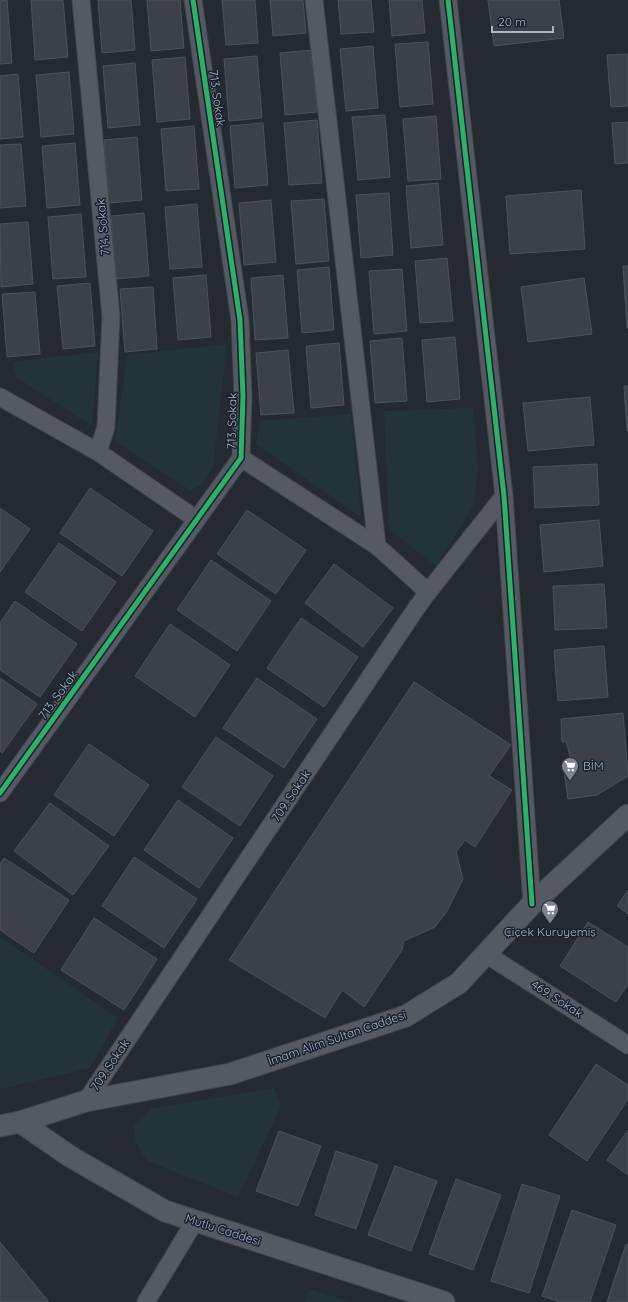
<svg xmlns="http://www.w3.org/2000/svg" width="628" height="1302" font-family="Quicksand,sans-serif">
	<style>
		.green { fill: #223438 }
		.building { fill: #3c4149; stroke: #4c525a }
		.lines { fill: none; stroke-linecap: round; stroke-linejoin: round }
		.minor-casing { stroke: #41454c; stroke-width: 19 }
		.tertiary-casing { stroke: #41454c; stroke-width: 23 }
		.minor { stroke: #545962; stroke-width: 17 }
		.tertiary { stroke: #545962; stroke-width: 21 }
		.cycleway-casing { stroke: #18202d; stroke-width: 8 }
		.cycleway { stroke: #2db169; stroke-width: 5 }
		.labels { text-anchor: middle; stroke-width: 3; stroke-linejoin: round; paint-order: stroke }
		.street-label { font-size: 12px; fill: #acb6c6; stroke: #18202d }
		.poi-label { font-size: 12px; fill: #acb6c6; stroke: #18202d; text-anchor: start }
	</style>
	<rect width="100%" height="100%" fill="#252a32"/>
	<g class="green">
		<path d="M227,344L213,467L202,485L190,490L115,441L127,355Z"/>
		<path d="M98,352L92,426L16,377L13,362Z"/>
		<path d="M473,408L478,466L474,505L436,566L389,529L384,411Z"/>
		<path d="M351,414L361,517L256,444L260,421Z"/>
		<path d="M0,937L118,1018L90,1068L0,1089Z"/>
		<path d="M274,1088L281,1106L238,1197L147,1161L136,1143L133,1125L152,1108Z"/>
		<path d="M310,1289L350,1302H304Z"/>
	</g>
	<g class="building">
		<path d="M7,0L12,63L0,64V1Z"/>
		<path d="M31,0H63L68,57L35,60Z"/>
		<path d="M98,0H131L135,50L102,53Z"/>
		<path d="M147,0H180L184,48L151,51Z"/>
		<path d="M222,0H255L258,43L226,45Z"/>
		<path d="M270,0H303L306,33L273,36Z"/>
		<path d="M338,0H371L374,32L341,34Z"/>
		<path d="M389,0H422L425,33L392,36Z"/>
		<path d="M488,0H559L564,38L494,46Z"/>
		<path d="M428,42L433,104L400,107L395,44Z"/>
		<path d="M373,46L378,108L346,111L340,49Z"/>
		<path d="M312,50L317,112L285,115L280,53Z"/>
		<path d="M628,54V106L611,107L607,55Z"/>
		<path d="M257,56L262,118L229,121L224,59Z"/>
		<path d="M185,57L190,119L157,122L152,60Z"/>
		<path d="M135,63L140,125L108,128L103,66Z"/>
		<path d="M69,72L74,134L41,137L36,75Z"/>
		<path d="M18,74L23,137L0,139V76Z"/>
		<path d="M385,115L390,177L358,180L352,117Z"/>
		<path d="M436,116L441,179L408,181L403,119Z"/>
		<path d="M317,120L322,183L289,185L284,123Z"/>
		<path d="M628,122V163L615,164L612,123Z"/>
		<path d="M263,123L268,185L235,188L230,126Z"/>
		<path d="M194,126L199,189L166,191L161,129Z"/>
		<path d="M137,137L142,200L109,203L104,140Z"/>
		<path d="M75,143L80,205L47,208L42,146Z"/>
		<path d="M21,144L26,206L0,208V145Z"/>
		<path d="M438,183L443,245L411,248L406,186Z"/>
		<path d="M581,190L585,249L510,254L506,196Z"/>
		<path d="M389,193L393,255L361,258L356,195Z"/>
		<path d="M324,199L329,261L296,264L291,201Z"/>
		<path d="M271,200L276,262L244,265L239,203Z"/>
		<path d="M197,204L202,267L170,269L165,207Z"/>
		<path d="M144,213L149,276L116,279L111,216Z"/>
		<path d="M81,214L86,277L53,279L48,217Z"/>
		<path d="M28,222L33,284L1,287L0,224Z"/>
		<path d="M447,258L453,321L420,323L415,261Z"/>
		<path d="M623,266H628V328H627Z"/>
		<path d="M329,267L334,330L302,333L297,270Z"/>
		<path d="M402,269L407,331L374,334L369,271Z"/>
		<path d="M206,275L211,337L178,340L173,278Z"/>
		<path d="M283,275L288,338L255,340L251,278Z"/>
		<path d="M584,278L592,334L528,342L521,287Z"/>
		<path d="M90,283L95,346L63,349L57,286Z"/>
		<path d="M153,287L157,349L125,352L120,289Z"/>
		<path d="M35,292L40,354L7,357L2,294Z"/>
		<path d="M455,337L460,399L427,402L422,340Z"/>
		<path d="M402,338L407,401L375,403L370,341Z"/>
		<path d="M339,343L344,405L311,408L306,346Z"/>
		<path d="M288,350L294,413L261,415L256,353Z"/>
		<path d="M624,386H628V431H627Z"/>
		<path d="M590,397L594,445L528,451L523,403Z"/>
		<path d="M597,464L599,505L535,508L533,467Z"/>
		<path d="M90,488L153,531L122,576L60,533Z"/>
		<path d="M0,508L30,529L0,572Z"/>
		<path d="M247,510L306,550L276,594L217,554Z"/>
		<path d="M599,520L603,566L544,572L540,525Z"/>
		<path d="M59,543L116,582L82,631L25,592Z"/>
		<path d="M211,560L271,601L237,651L177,610Z"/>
		<path d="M334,564L393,608L363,647L305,603Z"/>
		<path d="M604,584L607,628L555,630L553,586Z"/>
		<path d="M15,601L77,644L40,697L0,670V623Z"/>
		<path d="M301,618L358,657L324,707L267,668Z"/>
		<path d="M170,624L230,665L195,717L135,676Z"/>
		<path d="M604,646L608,697L558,701L554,650Z"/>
		<path d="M0,678L37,704L2,753L0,751Z"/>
		<path d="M257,678L317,719L284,768L223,728Z"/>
		<path d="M414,682L511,745L489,776L512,790L475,847L465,840L456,852L463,879L447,911L435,927L404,941L402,950L364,1007L342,990L325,1018L229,960Z"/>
		<path d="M623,713L628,776L597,795L568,799L563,765L572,764L566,741L562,742L561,719Z"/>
		<path d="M216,737L273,776L240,826L182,787Z"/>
		<path d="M89,744L149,785L114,836L54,795Z"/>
		<path d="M178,800L233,838L199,888L144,850Z"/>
		<path d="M50,803L109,846L73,895L14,851Z"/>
		<path d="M134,857L197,899L164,948L102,906Z"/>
		<path d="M4,858L69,900L34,953L0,930V864Z"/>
		<path d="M628,890V914L617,906Z"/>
		<path d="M94,918L157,959L124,1010L61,970Z"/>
		<path d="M588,922L628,947V984L616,1002L560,966Z"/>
		<path d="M596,1064L628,1085V1099L587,1161L549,1135Z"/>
		<path d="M628,1130V1175L607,1160Z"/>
		<path d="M279,1131L321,1146L298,1206L256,1191Z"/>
		<path d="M336,1151L378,1165L356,1229L315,1215Z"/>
		<path d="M395,1166L437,1181L411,1251L368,1235Z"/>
		<path d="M456,1179L501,1195L473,1270L429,1254Z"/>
		<path d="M522,1184L560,1196L529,1293L491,1281Z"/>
		<path d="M572,1210L616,1225L590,1302H560L542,1296Z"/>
		<path d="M0,1242L49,1302H0Z"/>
		<path d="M626,1244L628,1245V1302H607Z"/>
	</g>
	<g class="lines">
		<g class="minor-casing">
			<g id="minor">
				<path d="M81,0L111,316L106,427L98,452"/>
				<path d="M314,0L377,546"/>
				<path d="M448,0L504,496L532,904"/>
				<path d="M0,397L98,452L196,519"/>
				<path d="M241,458L377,546L428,592"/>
				<path d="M0,793L241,458L243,396L240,320L193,0"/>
				<path d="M486,954L628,1045"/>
				<path d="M86,1101L415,610L428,592L504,496"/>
				<path d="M146,1302L195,1221"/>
			</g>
		</g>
		<g class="tertiary-casing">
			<g id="tertiary">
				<path d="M20,1122L71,1157L165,1211L444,1302"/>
				<path d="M0,1126L20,1122L86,1101L230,1074L406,1016L459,983L532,904L628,815"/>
			</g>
		</g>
		<use href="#minor" class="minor"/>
		<use href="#tertiary" class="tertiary"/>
		<g class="cycleway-casing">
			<g id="cycleway">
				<path d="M448,0L504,496L532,904"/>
				<path d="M0,793L241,458L243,396L240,320L193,0"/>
			</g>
		</g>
		<use href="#cycleway" class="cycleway"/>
	</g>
	<defs>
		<g id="supermarket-pin" transform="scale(0.9)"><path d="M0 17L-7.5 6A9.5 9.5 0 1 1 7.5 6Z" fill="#7d8592" stroke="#18202d"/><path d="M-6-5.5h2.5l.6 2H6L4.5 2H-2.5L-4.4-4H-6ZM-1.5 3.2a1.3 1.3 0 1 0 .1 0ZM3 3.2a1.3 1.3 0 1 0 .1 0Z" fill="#fff"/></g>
	</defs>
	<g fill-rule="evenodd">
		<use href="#supermarket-pin" x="570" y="766"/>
		<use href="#supermarket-pin" x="550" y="909"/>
	</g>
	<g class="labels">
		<g class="street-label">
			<text transform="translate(217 98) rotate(82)" y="4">713. Sokak</text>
			<text transform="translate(103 227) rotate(-95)" y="4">714. Sokak</text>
			<text transform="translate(232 421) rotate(-89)" y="4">713. Sokak</text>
			<text transform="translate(58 695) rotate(-54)" y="4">713. Sokak</text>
			<text transform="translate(291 796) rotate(-56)" y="4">709. Sokak</text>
			<text transform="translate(557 999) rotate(33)" y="4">469. Sokak</text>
			<text transform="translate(337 1038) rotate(-19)" y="4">İmam Alim Sultan Caddesi</text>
			<text transform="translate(110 1065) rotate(-56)" y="4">709. Sokak</text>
			<text transform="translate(223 1230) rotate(18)" y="4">Mutlu Caddesi</text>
		</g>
		<g class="poi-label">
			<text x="583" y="770">BİM</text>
			<text x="550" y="936" text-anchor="middle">Çiçek Kuruyemiş</text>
		</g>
	</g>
	<path d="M492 26v6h61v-6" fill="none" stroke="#acb6c6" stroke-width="2"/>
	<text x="498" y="26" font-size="12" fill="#acb6c6" stroke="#18202d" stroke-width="3" paint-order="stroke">20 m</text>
</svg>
